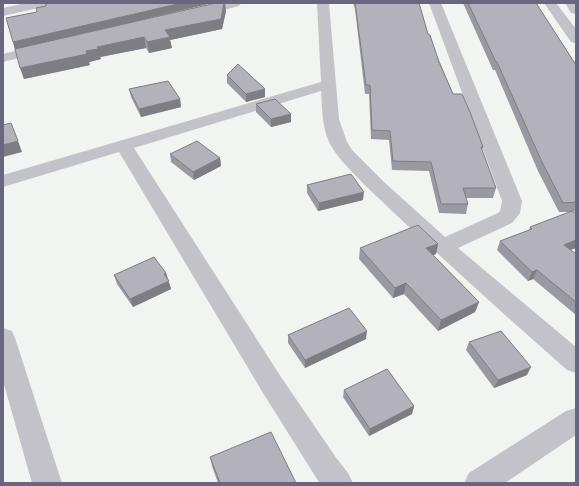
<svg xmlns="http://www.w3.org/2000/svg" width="579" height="486" font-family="'DejaVu Sans',sans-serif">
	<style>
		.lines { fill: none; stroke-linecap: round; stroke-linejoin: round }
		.street { fill: #c3c2c8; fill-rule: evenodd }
		.wall { fill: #9a99a1 }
		.shaded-wall { fill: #7d7d83 }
		.building { fill: #b3b2bb; stroke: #7d7d83 }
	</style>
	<rect width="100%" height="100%" fill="#f1f4f0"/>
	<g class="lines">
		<g class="street">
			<path d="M26,3H49L47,6L3,16V8Z"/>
			<path d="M220,3H241L239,6L197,17L192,16L191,13L192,10Z"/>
			<path d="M317,3H329L339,119L347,142L352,150L384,182L445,237L498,213L500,211L502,201L429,3H441L522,201L520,213L512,223L458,248L576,347V373L567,370C508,318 449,265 392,211C375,194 339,163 329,142C322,126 322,108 321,91L134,148L281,377L337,459L348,473L353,483H320L317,479L263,393L119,152L3,187V175L321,82Z"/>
			<path d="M544,3H556L576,29V43L571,42Z"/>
			<path d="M565,3H576V14L571,13Z"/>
			<path d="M44,44L49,45L51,48L49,51L3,62V54Z"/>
			<path d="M3,328L12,331L15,338L62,483H32L3,381Z"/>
			<path d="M576,408V435L505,483H464L469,473L566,411Z"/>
		</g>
	</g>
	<g class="wall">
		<path d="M46,3H212L78,35L226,11L222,29L170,40L172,48L149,53L146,48L100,57L101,59L89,62L90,65L24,79L13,42L37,12L46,6Z"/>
		<path d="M353,3H419L428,34L453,94L483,147L482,151L496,188L493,198H466L468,204L466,214L439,213L429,171L392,170L389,140L371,139L369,94H365L355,9Z"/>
		<path d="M463,3H536L576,65V211L572,212L576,248L570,250L576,254V315L533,279L528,281L497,250L500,241L529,230L530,227L572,212H559L538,171L495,70H493Z"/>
		<path d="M227,75L265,97L246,102L227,83Z"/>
		<path d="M129,89L180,99L181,107L141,117L131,97Z"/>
		<path d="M256,104L291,122L271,127L256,112Z"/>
		<path d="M170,154L220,158L221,166L194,180L171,162Z"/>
		<path d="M307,185L363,200L318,211L307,193Z"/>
		<path d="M438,244L436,254L433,255L479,302L475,312L438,331L404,294L393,298L359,259L360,248Z"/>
		<path d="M166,273L171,289L133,307L117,284L114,275Z"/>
		<path d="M288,335L366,339L305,368L288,343Z"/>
		<path d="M469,342L527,375L494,388L466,350Z"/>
		<path d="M344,390L414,406L412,414L369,436L343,397Z"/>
		<path d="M210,457L296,483H218L212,466Z"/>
	</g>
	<g class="shaded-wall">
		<path d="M182,3H212L15,50L13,42Z"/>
		<path d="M225,3L226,11L222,29L170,40L172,48L149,53L147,42L165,30Z"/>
		<path d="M144,37L146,48L100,57L101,59L89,62L90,65L24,79L20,68L86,51L97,47Z"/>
		<path d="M265,89V97L246,102V94Z"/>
		<path d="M180,99L181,107L141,117L139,109Z"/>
		<path d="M291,114V122L271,127V119Z"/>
		<path d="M18,141L22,152L3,157V145Z"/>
		<path d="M220,158L221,166L194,180L193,172Z"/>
		<path d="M364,192L363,200L318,211L319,203Z"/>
		<path d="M576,240V248L560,254L564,245Z"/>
		<path d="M438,244L436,254L424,259L426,248Z"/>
		<path d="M537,270L533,279L528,281L532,272Z"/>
		<path d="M166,273L171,289L133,307L130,299L164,274Z"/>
		<path d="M406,283L404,294L393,298L395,288Z"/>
		<path d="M479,302L475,312L438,331L441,320Z"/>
		<path d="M367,331L366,339L305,368V360Z"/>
		<path d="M531,367L527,375L494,388L498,380Z"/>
		<path d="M414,406L412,414L369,436L370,429Z"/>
	</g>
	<g class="building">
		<path d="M46,3H182L13,42L6,18L37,12L36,8L46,6Z"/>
		<path d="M216,3H224L221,19L165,30L170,37L147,42L144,37L97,47L98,49L86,51L87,54L20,68L15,49Z"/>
		<path d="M355,3H419L428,34L430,35L439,62L453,94H462L470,112L483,147H481L496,188H463L468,204H441L431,162L393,161L390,131L372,130L370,85H366Z"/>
		<path d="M468,3H536L576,65V202L563,203L542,162L497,62H496Z"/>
		<path d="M238,64L265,89L246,94L227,75Z"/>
		<path d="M168,81L180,99L139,109L129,89Z"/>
		<path d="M275,99L291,114L271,119L256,104Z"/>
		<path d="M11,123L18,141L3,145V125Z"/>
		<path d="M197,141L220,158L193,172L170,154Z"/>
		<path d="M351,174L364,192L319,203L307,185Z"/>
		<path d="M572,211L576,214V240L564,245L576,254V302L537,270L532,272L500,241L532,229L530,227Z"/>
		<path d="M418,225L438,244L426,248L479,302L441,320L406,283L395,288L360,248Z"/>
		<path d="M154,257L166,273L164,274L169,281L130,299L114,275Z"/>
		<path d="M349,308L367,331L305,360L288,335Z"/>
		<path d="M501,331L531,367L498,380L469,342Z"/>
		<path d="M387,369L414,406L370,429L344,390Z"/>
		<path d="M271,432L296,483H220L210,457Z"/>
	</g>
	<rect width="579" height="486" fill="none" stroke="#6a6580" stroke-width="8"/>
</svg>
